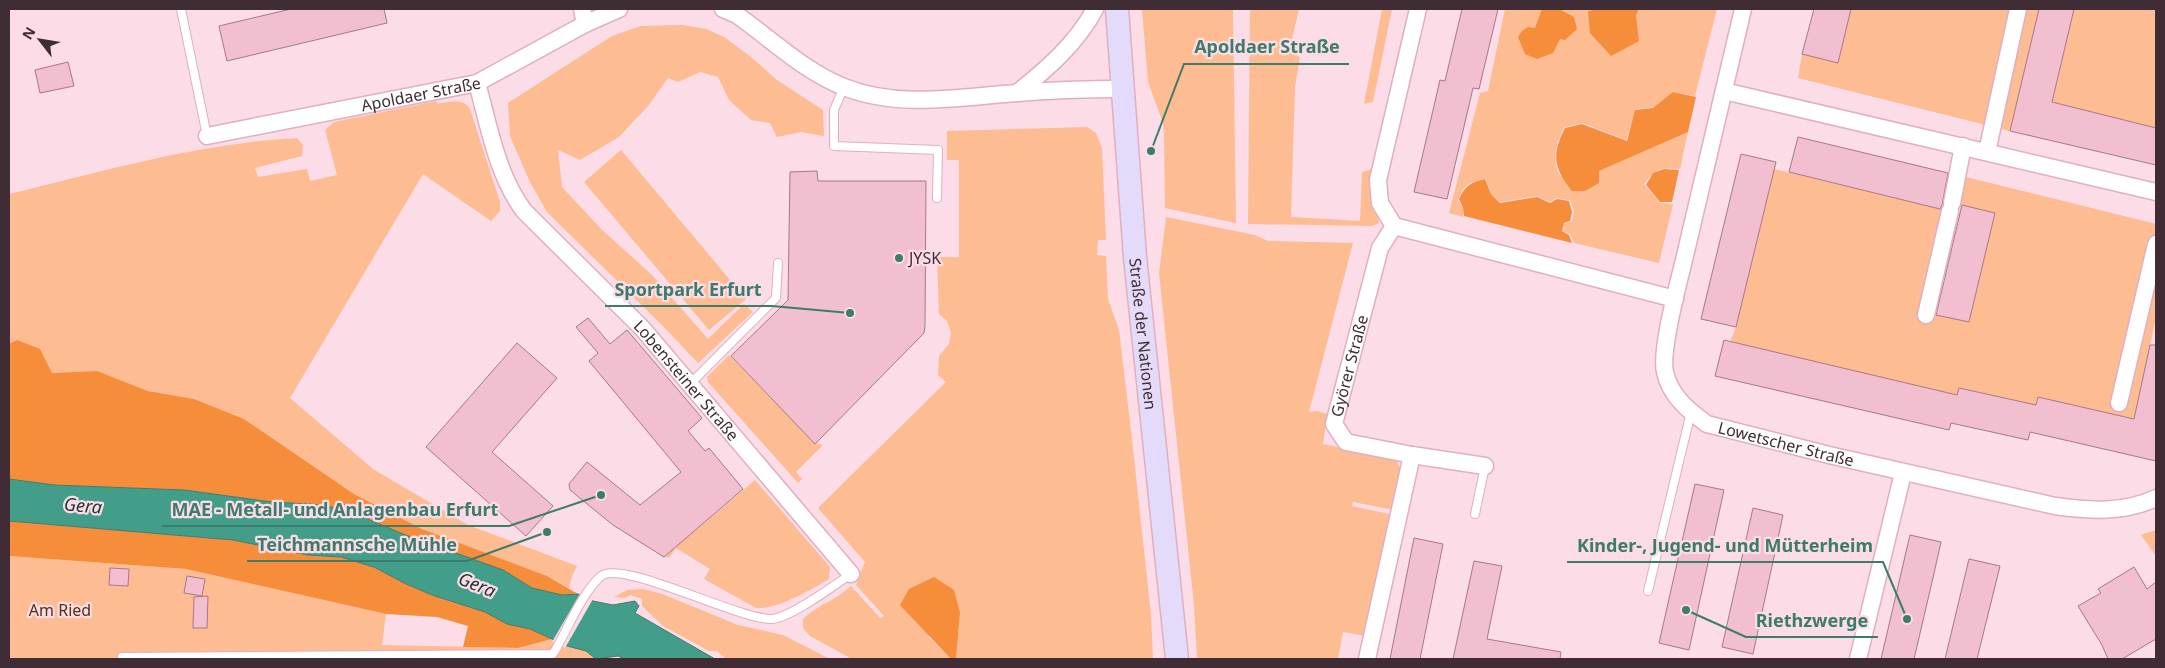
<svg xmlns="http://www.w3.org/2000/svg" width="2165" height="668" font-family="'Noto Sans',sans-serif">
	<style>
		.green { fill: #fdbc91 }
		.forest { fill: #f68d3b }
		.water { fill: #429e88; stroke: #417c6f }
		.pier { fill: #fbdce7 }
		.building { fill: #f2bfd1; stroke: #a67889 }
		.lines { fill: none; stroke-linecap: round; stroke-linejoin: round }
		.service-casing { stroke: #e0afc1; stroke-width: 10 }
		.minor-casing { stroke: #e0afc1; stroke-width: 19 }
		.secondary-casing { stroke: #e0afc1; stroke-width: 25 }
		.service { stroke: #fff; stroke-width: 8 }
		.minor { stroke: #fff; stroke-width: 16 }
		.secondary { stroke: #e3dbf9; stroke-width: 22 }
		.poi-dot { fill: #3b7c6b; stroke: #fbdce7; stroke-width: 2 }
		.labels { text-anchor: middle; stroke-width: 4.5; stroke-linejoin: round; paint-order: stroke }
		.street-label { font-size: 16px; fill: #402c34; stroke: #fbdce7 }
		.poi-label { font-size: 16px; fill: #402c34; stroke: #fbdce7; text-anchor: start }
		.park-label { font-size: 16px; fill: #582e0e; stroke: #fbdce7 }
		.water-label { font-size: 18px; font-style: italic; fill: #1b3730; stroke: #fbdce7 }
		.leader { fill: none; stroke: #3b7c6b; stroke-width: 2 }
		.callout-dot { fill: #3b7c6b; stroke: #fbdce7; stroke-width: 2 }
		.callout-label { font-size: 18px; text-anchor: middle; font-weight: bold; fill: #3b7c6b; stroke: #fbdce7; stroke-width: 4.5; stroke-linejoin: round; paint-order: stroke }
	</style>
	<rect width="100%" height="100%" fill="#fbdce7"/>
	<g class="green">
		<path d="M1142,9H1233L1236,223L1165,208L1164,135L1163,123L1148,82Z"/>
		<path d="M1250,9H1299L1289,52L1300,57L1295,87L1291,217L1360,221L1362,172L1376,168L1374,201L1379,223L1372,226L1248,224Z"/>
		<path d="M1382,9H1392L1373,102L1364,104Z"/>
		<path d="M1505,9H1597L1588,11L1639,41L1636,15L1639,9H1717L1695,96L1673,92L1655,107L1636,109L1626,140L1583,123L1564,127C1556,144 1551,159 1560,176L1599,171L1688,132L1680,169C1660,167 1656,168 1644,184L1660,203L1673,204L1659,263L1574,243L1570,234L1563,231L1564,224L1572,221L1574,211L1570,200L1556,198L1550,202L1537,196L1500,202L1491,194L1486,179C1469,182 1464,184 1458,200L1463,209V217L1449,213L1480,93L1488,91Z"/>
		<path d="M1851,9H2039L2010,131L1798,78L1802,54L1838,62Z"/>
		<path d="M2074,9H2156V128L2052,103Z"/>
		<path d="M682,25L706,29L724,37L751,57L777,80L823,110L824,136L801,132L777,137L770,123L751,120L729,100L718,77L700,72L678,82L668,78L648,106L619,137L580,160L558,150L562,187L601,229L652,275L708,339L744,304L753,312L698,363L661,324L547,212L530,182L510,136L508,103L612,36L641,26Z"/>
		<path d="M436,101L438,104C450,102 463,98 470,109L500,202V211L491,221L423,174L290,398L373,469L468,525L577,566L572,576L569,588L547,576L422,529L354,494L244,419L194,399L148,391L97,371L52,373L17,340L9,344V194C104,171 199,143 297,138L303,145L302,156L255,168L258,177L307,169L310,181L337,175L325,130L334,122Z"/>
		<path d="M1087,127L1096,133L1102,148L1106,240H1098L1097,255L1106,256L1108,299L1119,330L1132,439L1151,615L1153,659H956L960,613L928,636L951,659H852L810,636L803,628V619C817,605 837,600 851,586L880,618L884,616L856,585L865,562L818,508L946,382L938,375L939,356L949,344L951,332L947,321L939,314L937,257H959V160H947V131Z"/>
		<path d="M621,150L746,299L709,330L584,182Z"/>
		<path d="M1774,169L1959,213L1935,314L1969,322L1995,213L1960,205L1966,177L2156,224V318L2134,419L2038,397L2036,405L1959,388L1957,395L1730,342L1736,327Z"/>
		<path d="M1166,217L1255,235L1268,241L1353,243L1309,412L1317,411L1327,414L1323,444L1396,460L1402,471L1394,510L1353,502L1352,506L1394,515L1366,636L1343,632L1338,659H1197L1194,605L1159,273Z"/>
		<path d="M729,355L815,443L823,445L796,472L802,479L798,483L708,382L707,377Z"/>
		<path d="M755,480L830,567L829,579C811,590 776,610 756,608L704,579L710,569L676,548L669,558L665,556Z"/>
		<path d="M2156,530V556L2141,535Z"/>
		<path d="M9,556L186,569L386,614L382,645L518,648L552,639L567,646L586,651L596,659H9Z"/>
		<path d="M643,589L662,594L738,625L783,635L830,659H726L717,651H709L663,626L642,606V599L631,595L624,598L614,597L627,590Z"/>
	</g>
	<g class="forest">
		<path d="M1542,9H1559L1574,17L1577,29L1565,40L1560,39L1553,53L1537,59L1525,54L1518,37L1522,31L1528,27L1535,28Z"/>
		<path d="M1597,9H1639L1636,15L1639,41L1611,56L1590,33L1588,11Z"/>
		<path d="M1673,92L1696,97L1688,132L1599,171V183L1585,191H1572C1554,168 1551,155 1565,128L1582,124L1627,141L1635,110L1653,108Z"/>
		<path d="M1664,169L1679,170L1672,202H1660L1646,185L1653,173Z"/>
		<path d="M1485,179L1491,194L1500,203L1537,197L1550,203L1557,199L1569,201L1572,212L1570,221L1564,223L1562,231L1569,235L1572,243L1464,216L1463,208L1459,199C1465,186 1471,182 1485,179Z"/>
		<path d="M17,340L40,349L52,373L97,371L148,391L194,399L244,419L354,494L422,529L547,576L578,594L562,595L532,588L503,570L403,534L343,509L311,504L272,502L184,490L54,485L9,479V344Z"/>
		<path d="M9,521L233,540L308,555L341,557L374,567L404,583L432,595L485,612L507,624L530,629L552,639L518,648L463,647L468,626L437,617L386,614L186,569L9,556Z"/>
		<path d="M934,577L954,590L960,613L956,659H951L900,605L909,589Z"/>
	</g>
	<path class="water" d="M9,479L54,485L184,490L272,502L311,504L344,509L403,534L503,570L532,588L562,595L578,594L593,601L613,605L635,601L639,606L635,613L715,659H625L618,656L596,659L586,651L567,646L530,629L507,624L485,612L432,595L404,583L374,567L341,557L308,555L233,540L9,521Z"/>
	<path class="pier" d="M581,592L593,599L565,648L552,642Z"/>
	<g class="building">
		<path d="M291,9H384L387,23L227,61L219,26Z"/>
		<path d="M1462,9H1498L1479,89L1473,88L1447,199L1414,192L1440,80L1445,81Z"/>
		<path d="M1814,9H1851L1838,63L1802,54Z"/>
		<path d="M2039,9H2074L2052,102L2156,128V165L2010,131Z"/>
		<path d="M68,62L74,86L40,93L35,70Z"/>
		<path d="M1798,137L1948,173L1942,205L1940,209L1789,172Z"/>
		<path d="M1741,154L1776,162L1736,327L1701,319Z"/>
		<path d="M817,171L818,181H926L925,326L924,333L815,444L731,356L788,300L790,172Z"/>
		<path d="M1962,205L1995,213L1969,322L1936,315Z"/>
		<path d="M588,318L610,344L627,330L702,418L688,431L705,451L709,448L743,489L664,557L613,525L570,490L569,484L587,462L640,505L681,472L589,361L598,353L576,327Z"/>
		<path d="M1724,340L1957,395L1959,388L2036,405L2038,397L2134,419L2150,345H2156V461L2030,432L2028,440L1951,423L1949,430L1715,376Z"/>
		<path d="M517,343L557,378L492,452L553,506L526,536L426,447Z"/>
		<path d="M1695,484L1724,490L1689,650L1659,643Z"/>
		<path d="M1753,508L1783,515L1753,654L1722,647Z"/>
		<path d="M1910,535L1941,542L1932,582L1914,659H1881Z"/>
		<path d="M1414,538L1443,544L1420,659H1390Z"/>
		<path d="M1969,559L2000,566L1977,659H1945Z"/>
		<path d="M1474,561L1502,566L1487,639L1561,652L1560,659H1453Z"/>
		<path d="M2134,567L2147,589L2156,582V639L2122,659H2108L2102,645L2078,606L2101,593L2098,589Z"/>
		<path d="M110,568L129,569L128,586L109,585Z"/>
		<path d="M187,576L205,579L202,596L184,593Z"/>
		<path d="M208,596L207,628H193L194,597Z"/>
	</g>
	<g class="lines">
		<g class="service-casing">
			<g id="service">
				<path d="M181,9L207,136"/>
				<path d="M844,87L834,110V146L938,150L937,198"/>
				<path d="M690,384L776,298L778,263"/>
				<path d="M1475,514L1485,466"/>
				<path d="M1648,591L1691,412"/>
				<path d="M122,657L553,654C567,631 581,594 601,576C621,559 739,620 772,619C790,618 835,585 851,574"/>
			</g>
		</g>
		<g class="minor-casing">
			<g id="minor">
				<path d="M582,9L585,24"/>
				<path d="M723,9L737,15C771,39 805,72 844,87C899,109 960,97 1017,93C1052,90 1088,89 1123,89"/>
				<path d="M1418,9L1378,180L1380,203L1394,226L1675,299"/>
				<path id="s1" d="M1743,9C1723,93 1704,176 1684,260C1678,285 1660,350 1665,372C1670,396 1689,411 1707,424L1829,455L2055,506C2090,511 2124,513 2156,498"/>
				<path id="s2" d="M477,83C489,126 497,175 524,211L642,328L851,574"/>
				<path d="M1724,91L2156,192"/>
				<path d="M1017,93C1047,69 1077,43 1095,9"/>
				<path id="s3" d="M207,136L477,83L585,24L619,9"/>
				<path d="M1987,152L2018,9"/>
				<path d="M1952,203L1963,146"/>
				<path d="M1926,315L1950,211"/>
				<path d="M2119,403L2156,244"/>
				<path d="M1412,455L1485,466"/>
				<path id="s4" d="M1367,659L1412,455L1346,442L1334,424L1380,248L1394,226"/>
				<path d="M1858,659L1903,473"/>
			</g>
		</g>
		<g class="secondary-casing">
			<g id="secondary">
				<path id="s5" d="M1117,9L1135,257L1177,659"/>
			</g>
		</g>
		<use href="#service" class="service"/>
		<use href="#minor" class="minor"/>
		<use href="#secondary" class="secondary"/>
	</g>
	<circle class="poi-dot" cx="899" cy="258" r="5"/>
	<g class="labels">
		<g class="street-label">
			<text dy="6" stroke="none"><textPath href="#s3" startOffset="218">Apoldaer Straße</textPath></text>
			<text dy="6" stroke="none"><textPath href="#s5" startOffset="326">Straße der Nationen</textPath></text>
			<text dy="6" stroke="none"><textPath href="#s4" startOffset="358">Györer Straße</textPath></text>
			<text dy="6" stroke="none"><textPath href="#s2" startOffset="372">Lobensteiner Straße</textPath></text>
			<text dy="6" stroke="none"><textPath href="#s1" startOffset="522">Lowetscher Straße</textPath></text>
		</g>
		<g class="poi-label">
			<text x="909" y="264">JYSK</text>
		</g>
		<g class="park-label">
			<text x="60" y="616">Am Ried</text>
		</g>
		<g class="water-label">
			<text transform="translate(83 506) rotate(5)" y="6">Gera</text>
			<text transform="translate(477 585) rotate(22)" y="6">Gera</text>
		</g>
	</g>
	<path class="leader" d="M1151 151L1184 64H1349M850 313L772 306H605M601 495L509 526H162M547 532L467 561H247M1907 619L1883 562H1567M1686 610L1746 637H1878"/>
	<g class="callout-dot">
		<circle cx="1151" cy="151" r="5"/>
		<circle cx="850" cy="313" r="5"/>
		<circle cx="601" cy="495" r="5"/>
		<circle cx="547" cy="532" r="5"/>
		<circle cx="1907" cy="619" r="5"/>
		<circle cx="1686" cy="610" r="5"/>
	</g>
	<g class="callout-label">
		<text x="1267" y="53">Apoldaer Straße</text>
		<text x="688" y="296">Sportpark Erfurt</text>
		<text x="335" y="516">MAE - Metall- und Anlagenbau Erfurt</text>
		<text x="357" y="551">Teichmannsche Mühle</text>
		<text x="1725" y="552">Kinder-, Jugend- und Mütterheim</text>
		<text x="1812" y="627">Riethzwerge</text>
	</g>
	<rect width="2165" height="668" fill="none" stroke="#402c34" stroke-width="20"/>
	<g transform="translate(40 40) rotate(301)" stroke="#fbdce7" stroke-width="4" paint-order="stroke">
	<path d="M0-4L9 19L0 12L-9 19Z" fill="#402c34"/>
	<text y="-8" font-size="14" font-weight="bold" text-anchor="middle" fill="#402c34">N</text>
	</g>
</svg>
